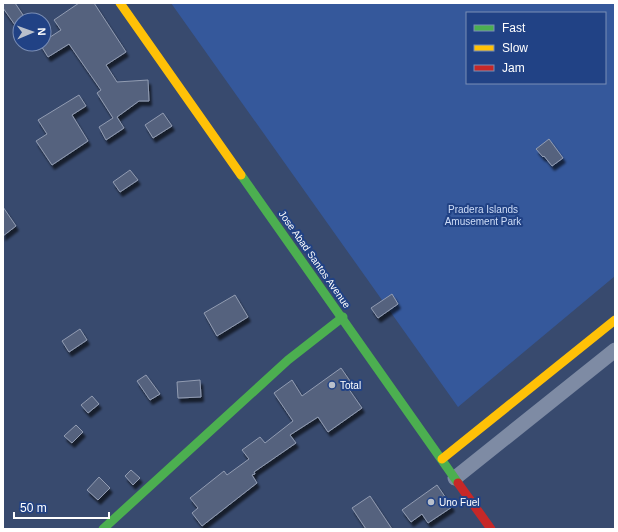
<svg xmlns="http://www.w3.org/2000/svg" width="618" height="532" font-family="Arial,sans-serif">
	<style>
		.green { fill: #35589b; fill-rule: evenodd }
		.building { fill: #54627e; stroke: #929cb2; filter: url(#shadow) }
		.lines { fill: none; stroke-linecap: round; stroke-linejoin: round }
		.street { stroke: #7e8ba4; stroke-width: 15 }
		.fast { stroke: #4caf50; stroke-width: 9 }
		.slow { stroke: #ffc107; stroke-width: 9 }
		.jam { stroke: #c62828; stroke-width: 9 }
		.poi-dot { fill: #b9c0cc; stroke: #214285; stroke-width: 1.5 }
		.labels { text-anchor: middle; stroke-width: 4; stroke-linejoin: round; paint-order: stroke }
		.park-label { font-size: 10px; fill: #cedcf7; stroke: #214285 }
		.street-label { font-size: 10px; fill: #fff; stroke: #214285 }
		.poi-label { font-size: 10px; fill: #fff; stroke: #214285; text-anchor: start }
	</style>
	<defs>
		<filter id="shadow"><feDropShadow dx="2.5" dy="4.5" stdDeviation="1" flood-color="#0009"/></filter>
	</defs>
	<rect width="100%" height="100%" fill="#384a6e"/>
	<path class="green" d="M171,3H615V276L458,407ZM467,13H605V83H467Z"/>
	<g class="building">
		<path d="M3,3H15L25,18L20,20V21L15,25L3,8Z"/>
		<path d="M79,3H94L126,52L106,65L117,82L148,80L149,101H139L117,117L124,128L106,140L99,127L113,118L97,93L101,90L69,44L48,57L40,44H44V41L61,30L54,20Z"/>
		<path d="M79,95L86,106L72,115L88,141L52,165L36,141L47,134L38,120Z"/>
		<path d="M163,113L172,126L153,138L145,125Z"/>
		<path d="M549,139L563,158L552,166L544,156L543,157L536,149Z"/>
		<path d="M130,170L138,180L120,192L113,182Z"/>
		<path d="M3,207L16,226L3,236Z"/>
		<path d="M392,294L398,304L378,318L371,308Z"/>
		<path d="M235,295L248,317L217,336L204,313Z"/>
		<path d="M80,329L87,340L69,352L62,341Z"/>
		<path d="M341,368L350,381L346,385L362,408L328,432L318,417L290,435L296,443L254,472L255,474L252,475L257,483L202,526L192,513L198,508L190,498L224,471L227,475L249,459L242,450L260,437L265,443L293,421L274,393L292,380L302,396Z"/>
		<path d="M146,375L160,394L150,400L137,381Z"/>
		<path d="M200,380L201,397L178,398L177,382Z"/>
		<path d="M92,396L99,404L88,413L81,405Z"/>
		<path d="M76,425L83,432L72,443L64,436Z"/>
		<path d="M131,470L140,478L133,485L125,476Z"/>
		<path d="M99,477L110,488L98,500L87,490Z"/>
		<path d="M437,485L452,507L428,523L422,514L411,522L402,510Z"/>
		<path d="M370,496L392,529H366L352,508Z"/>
	</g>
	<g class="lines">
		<path class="street" d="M455,478L615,350"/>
		<g class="fast">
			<path d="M241,175L458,483"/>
			<path d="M103,529L288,360L343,317"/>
		</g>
		<g class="slow">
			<path d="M120,3L241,175"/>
			<path d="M442,459L615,320"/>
		</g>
		<path class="jam" d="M458,483L491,529"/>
	</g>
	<g class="poi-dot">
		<circle cx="332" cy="385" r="4"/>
		<circle cx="431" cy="502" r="4"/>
	</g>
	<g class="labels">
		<g class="park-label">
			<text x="483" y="213">Pradera Islands<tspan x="483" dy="12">Amusement Park</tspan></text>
		</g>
		<g class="street-label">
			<text transform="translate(315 259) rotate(55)" y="4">Jose Abad Santos Avenue</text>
		</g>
		<g class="poi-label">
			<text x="340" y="389">Total</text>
			<text x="439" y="506">Uno Fuel</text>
		</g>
	</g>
	<rect width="618" height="532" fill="none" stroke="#ffffff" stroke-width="8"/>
	<rect x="466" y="12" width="140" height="72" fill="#214285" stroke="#7a8eb6"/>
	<rect x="474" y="25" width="20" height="6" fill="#4caf50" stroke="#7a8eb6"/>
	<text x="502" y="32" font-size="12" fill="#ffffff">Fast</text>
	<rect x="474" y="45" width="20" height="6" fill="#ffc107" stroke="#7a8eb6"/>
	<text x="502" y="52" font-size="12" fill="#ffffff">Slow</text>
	<rect x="474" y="65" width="20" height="6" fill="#c62828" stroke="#7a8eb6"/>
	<text x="502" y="72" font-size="12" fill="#ffffff">Jam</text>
	<g transform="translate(32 32) rotate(88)"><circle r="19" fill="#214285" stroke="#7a8eb6"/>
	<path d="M0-3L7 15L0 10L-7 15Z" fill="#b9c0cc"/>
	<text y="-6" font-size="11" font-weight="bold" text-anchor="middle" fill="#ffffff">N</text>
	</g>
	<path d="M14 512v6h95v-6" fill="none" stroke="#ffffff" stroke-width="2"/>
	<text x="20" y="512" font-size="12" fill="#ffffff" stroke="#214285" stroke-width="3" paint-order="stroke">50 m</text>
</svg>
